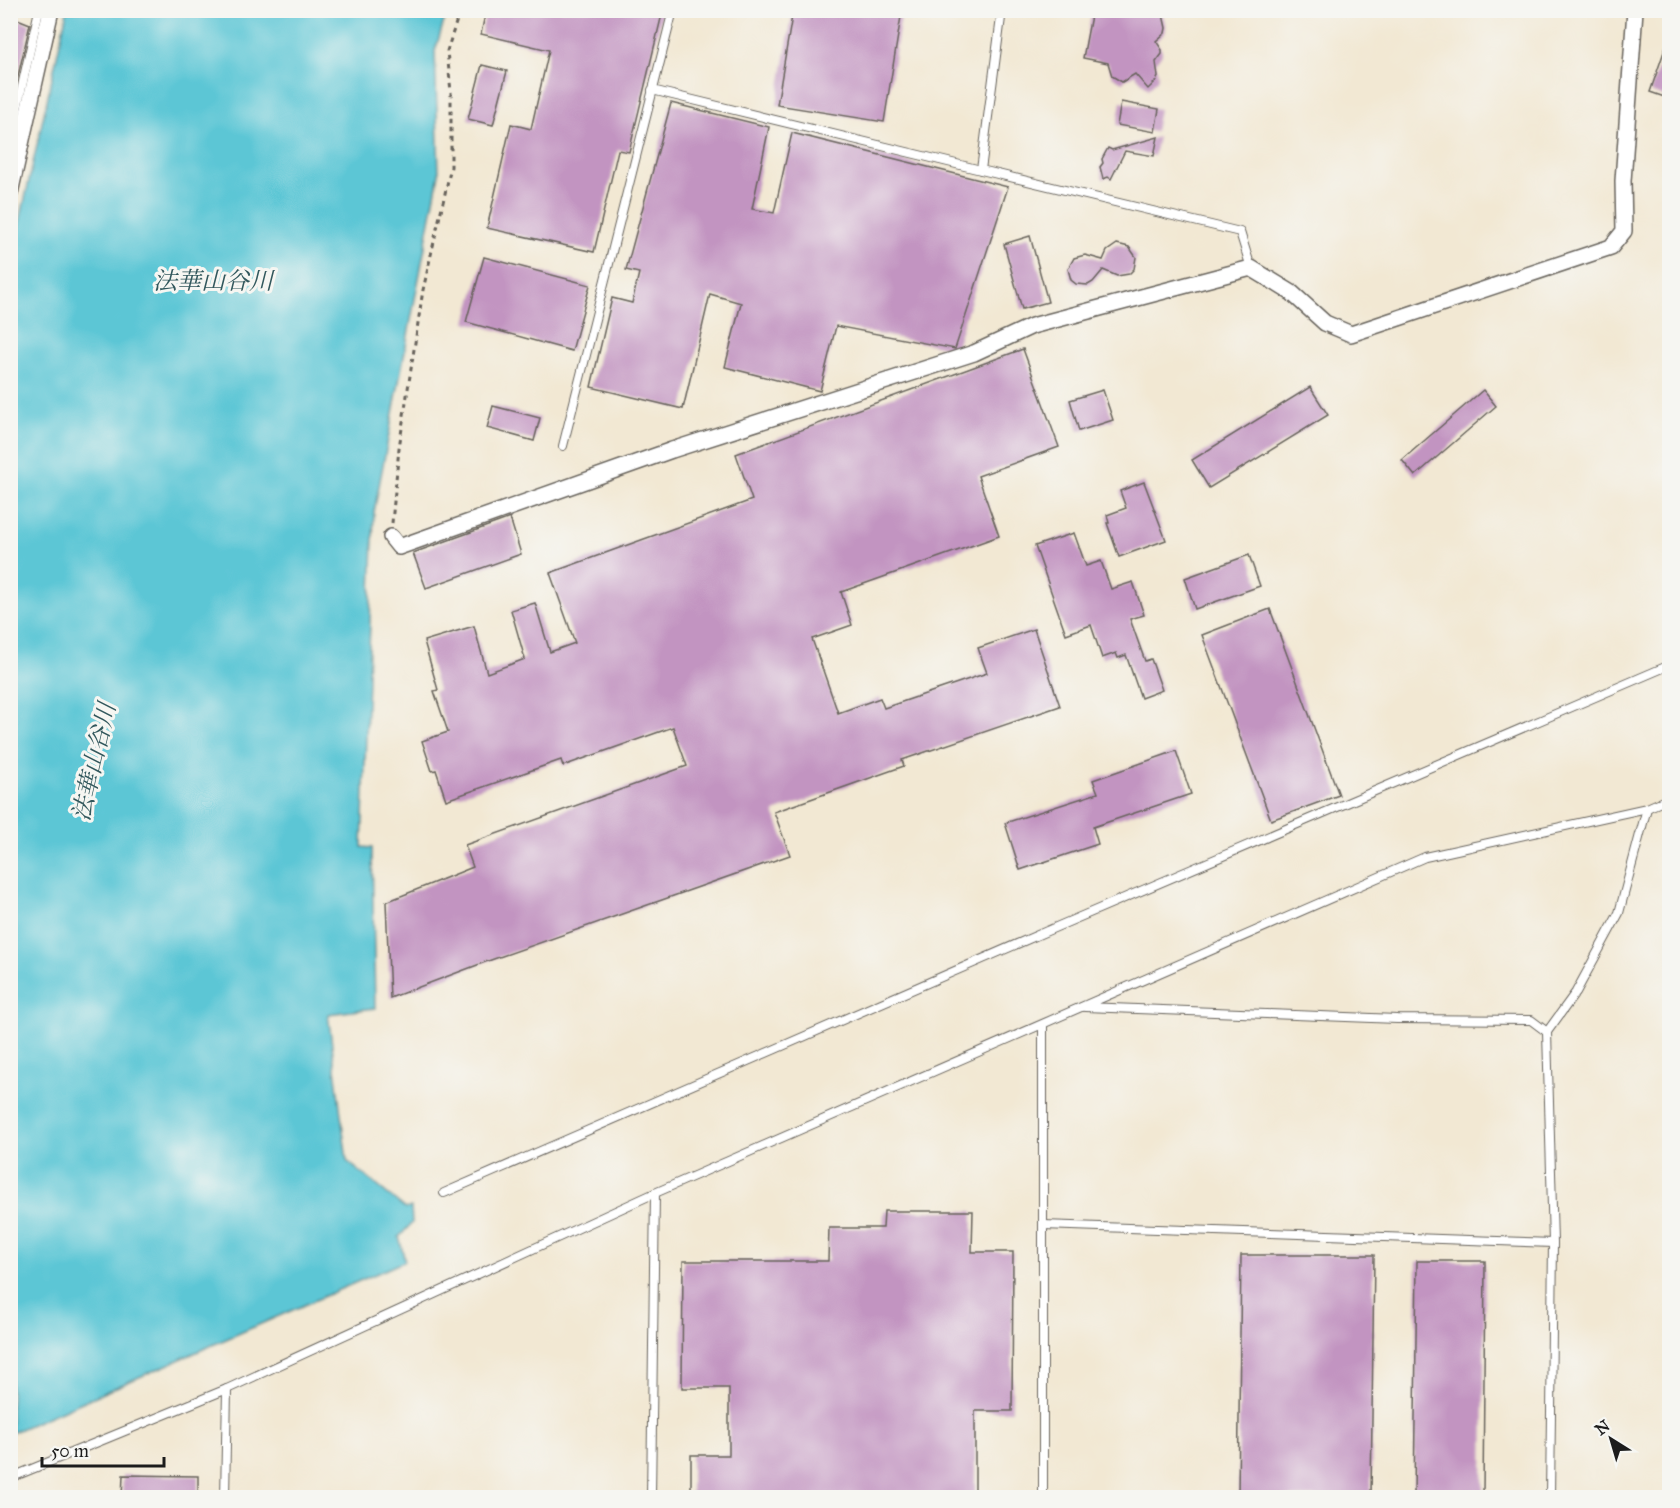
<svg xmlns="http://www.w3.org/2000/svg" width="1680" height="1508" font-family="'IM FELL Great Primer','Noto Serif JP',serif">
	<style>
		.water { fill: #5bc6d5; stroke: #3c7178; stroke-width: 1.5 }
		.building { fill: #c294c1 }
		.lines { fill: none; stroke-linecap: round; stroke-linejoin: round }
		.service-casing { stroke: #67635c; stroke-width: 10 }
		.minor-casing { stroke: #67635c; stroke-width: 18 }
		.path { stroke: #67635c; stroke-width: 3; stroke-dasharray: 4.5 4.5; stroke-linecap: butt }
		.service { stroke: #fff; stroke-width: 8 }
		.minor { stroke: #fff; stroke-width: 15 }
		.labels { text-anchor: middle; stroke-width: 6; stroke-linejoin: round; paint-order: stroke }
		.water-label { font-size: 24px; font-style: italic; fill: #32585d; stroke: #f6f6f2 }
	</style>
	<rect width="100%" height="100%" fill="#f6f6f2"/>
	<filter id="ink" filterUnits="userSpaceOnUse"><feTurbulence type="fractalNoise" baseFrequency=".0167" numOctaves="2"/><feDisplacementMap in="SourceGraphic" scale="12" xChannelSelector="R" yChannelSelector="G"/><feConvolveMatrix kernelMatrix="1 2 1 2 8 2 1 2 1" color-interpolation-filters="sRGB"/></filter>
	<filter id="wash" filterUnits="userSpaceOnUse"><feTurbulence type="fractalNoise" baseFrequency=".008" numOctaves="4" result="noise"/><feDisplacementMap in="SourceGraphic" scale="24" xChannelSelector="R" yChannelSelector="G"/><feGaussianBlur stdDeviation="1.35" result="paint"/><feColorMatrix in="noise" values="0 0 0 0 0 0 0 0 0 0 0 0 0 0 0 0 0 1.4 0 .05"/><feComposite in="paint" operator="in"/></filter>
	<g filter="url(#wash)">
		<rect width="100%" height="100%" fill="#f2e8d3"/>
		<path class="water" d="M67,11H447L435,51L439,174L374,512L362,847L372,848L375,1008L328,1014L347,1161L406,1209L411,1207L412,1223L399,1237L405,1261L11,1433L10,265Z"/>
		<g id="blocks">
			<g class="building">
				<path d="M486,10H663L629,152L618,150L594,252L487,228L511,124L531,129L549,50L481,34Z"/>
				<path d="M793,10H902L884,122L777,105Z"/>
				<path d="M1092,10H1114L1113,14L1162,10L1166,28L1165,33L1156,41L1162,50V54L1156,62L1158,77L1156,81L1148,89L1135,74L1122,82L1112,76L1108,63L1083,58Z"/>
				<path d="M10,16L30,24L15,89H10Z"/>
				<path d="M1668,40L1670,41V99L1650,92Z"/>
				<path d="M482,65L507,71L493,125L468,119Z"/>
				<path d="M1121,102L1159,109L1155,132L1117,125Z"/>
				<path d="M671,103L769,127L752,209L774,213L792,133L1008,187L955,349L836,326L820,391L725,367L741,303L710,294L683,409L591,387L612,298L632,303L639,273L626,270Z"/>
				<path d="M1158,137L1154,156L1125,151L1111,179L1108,177L1103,179L1100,167L1103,163L1102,159L1108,148L1112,150Z"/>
				<path d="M1030,236L1048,302L1022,309L1004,244Z"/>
				<path d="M1117,244L1129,247L1136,257L1134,269L1129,274L1117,276L1103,270L1093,282L1088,285L1076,284L1071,280L1068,269L1074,258L1085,255L1103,260L1107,251Z"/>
				<path d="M484,257L590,285L572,351L466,322Z"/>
				<path d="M1023,349L1059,447L978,476L999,536L841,592L852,625L812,639L838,713L880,698L884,708L987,673L978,648L1034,629L1060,706L902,760L904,766L774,812L790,855L488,961L390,998L386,902L473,867L465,845L687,766L673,727L563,766L561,760L446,800L436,770L432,771L422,741L448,732L434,691L438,690L424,641L474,626L487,673L525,659L511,610L535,603L550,652L575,643L550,573L752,500L736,454Z"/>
				<path d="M1310,387L1328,415L1209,488L1192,460Z"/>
				<path d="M1103,390L1113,420L1079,431L1070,400Z"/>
				<path d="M1483,390L1496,406L1415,476L1402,460Z"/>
				<path d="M493,406L540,418L534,441L487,428Z"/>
				<path d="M1144,482L1166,540L1119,557L1107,523H1109L1107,515L1126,508L1120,491Z"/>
				<path d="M510,518L521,554L426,588L413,553Z"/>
				<path d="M1074,533L1086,566L1101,561L1111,589L1133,582L1144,615L1130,619L1145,661L1151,659L1162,690L1141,698L1126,655L1118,658L1116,653L1102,658L1091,625L1066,634L1035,546Z"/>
				<path d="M1249,555L1260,586L1195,609L1185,578Z"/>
				<path d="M1270,609L1339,795L1271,820L1202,635Z"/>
				<path d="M1176,751L1191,794L1093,827L1098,844L1020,870L1005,823L1098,793L1093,780Z"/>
				<path d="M884,1211H973L972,1252H1013L1012,1411H975V1497H691V1455H729V1388H682L683,1261H828L829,1228H883Z"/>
				<path d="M1241,1255H1374L1371,1497H1238Z"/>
				<path d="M1417,1261H1485L1483,1497H1414Z"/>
				<path d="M123,1475L198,1476V1497H122Z"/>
			</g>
		</g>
	</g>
	<g filter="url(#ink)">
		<use href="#blocks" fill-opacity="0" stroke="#67635c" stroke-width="1.5"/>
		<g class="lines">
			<g class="service-casing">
				<g id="service">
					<path d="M1002,10L981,170L1240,232L1251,268"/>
					<path d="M652,90L981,170"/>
					<path d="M10,140L39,10"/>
					<path d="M563,446L673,10"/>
					<path d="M1085,1007L1397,1019L1531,1020L1547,1032"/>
					<path d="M444,1193L1047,931L1670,665"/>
					<path d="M1043,1225L1553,1243"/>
					<path d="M10,1478L227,1389L655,1193L1425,857L1647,808L1670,798"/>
					<path d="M225,1498L227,1389"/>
					<path d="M651,1498L655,1193"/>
					<path d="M1043,1498V1025"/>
					<path d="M1550,1498L1553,1243L1547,1032L1576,992L1619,913L1647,808"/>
				</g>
			</g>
			<g class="minor-casing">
				<g id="minor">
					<path d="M10,193L51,10"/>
					<path d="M391,537L399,547L672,450L974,353L1032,326L1251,268L1292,293L1325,323L1351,334L1611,247L1624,231L1623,181L1635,10"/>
				</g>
			</g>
			<path class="path" d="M392,523L399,448L423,290L451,167V92L447,51L460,10"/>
			<use href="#service" class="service"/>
			<use href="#minor" class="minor"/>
		</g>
	</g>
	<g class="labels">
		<g class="water-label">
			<text x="213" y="289">法華山谷川</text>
			<text transform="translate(94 762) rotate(-77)" y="8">法華山谷川</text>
		</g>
	</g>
	<rect width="1680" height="1508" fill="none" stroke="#f6f6f2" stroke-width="36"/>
	<g transform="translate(1611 1439) rotate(323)" stroke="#f6f6f2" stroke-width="4.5" paint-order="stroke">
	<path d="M0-4.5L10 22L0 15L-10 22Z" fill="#1c1c1c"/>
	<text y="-9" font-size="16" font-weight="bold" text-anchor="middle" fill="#1c1c1c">N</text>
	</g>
	<path d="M42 1457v9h122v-9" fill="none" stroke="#1c1c1c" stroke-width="3"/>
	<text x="51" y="1457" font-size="18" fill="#1c1c1c" stroke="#f6f6f2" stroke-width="4.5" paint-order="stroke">50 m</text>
</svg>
